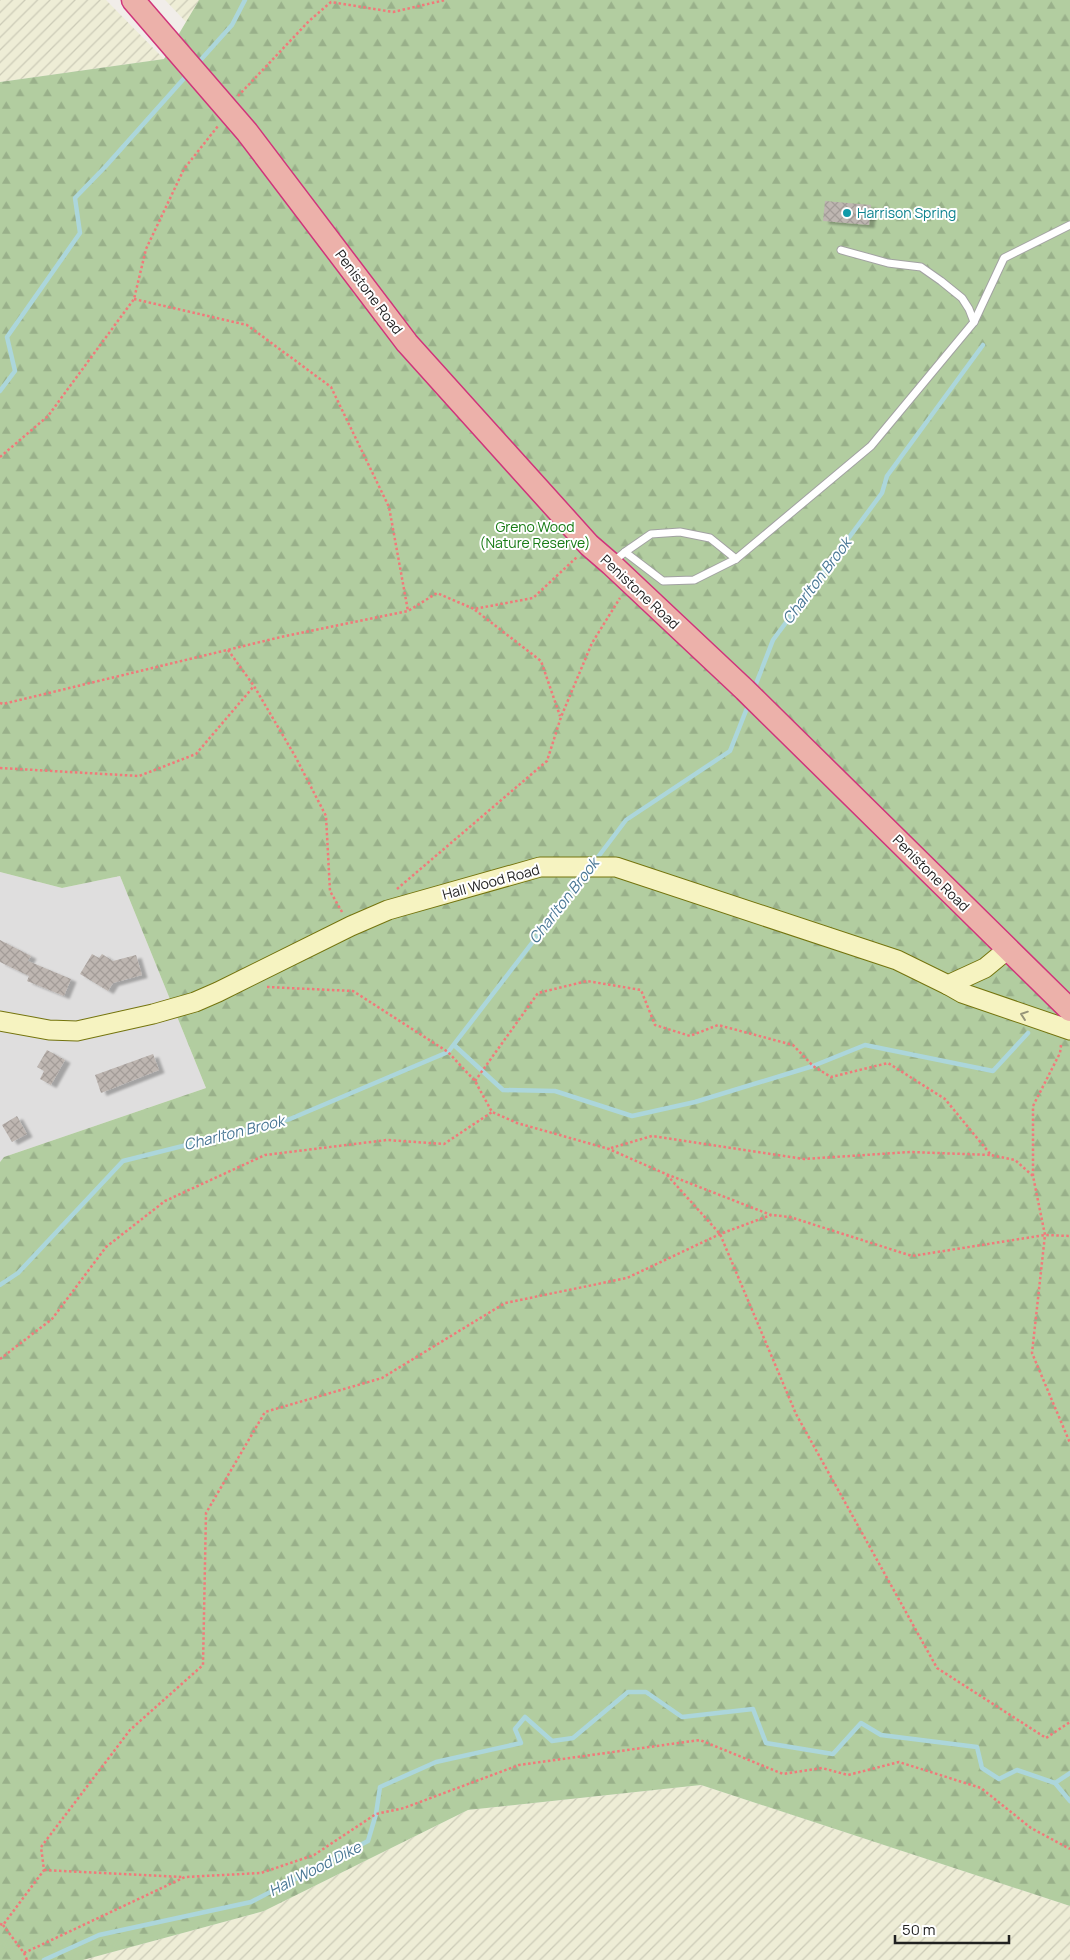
<svg xmlns="http://www.w3.org/2000/svg" width="1070" height="1960" font-family="Manrope,sans-serif">
	<style>
		.residential { fill: #dfdede }
		.farmland { fill: url(#farmland-furrows) }
		.forest { fill: url(#forest-firs) }
		.lines { fill: none; stroke-linecap: round; stroke-linejoin: round }
		.stream { stroke: #acd6db; stroke-width: 4.5 }
		.building { fill: url(#building-cross-hatch); filter: url(#shadow) }
		.service-casing { stroke: #a2a2a2; stroke-width: 9 }
		.secondary-casing { stroke: #74740d; stroke-width: 21 }
		.trunk-casing { stroke: #d0347b; stroke-width: 25 }
		.path { stroke: #f1797a; stroke-width: 2.5; stroke-dasharray: 2.5 2.5; stroke-linecap: butt }
		.service { stroke: #fff; stroke-width: 7 }
		.secondary { stroke: #f6f3c1; stroke-width: 19 }
		.trunk { stroke: #ecb1aa; stroke-width: 22 }
		.oneway { stroke: #969479 }
		.culture-dot { fill: #0f9aa8; stroke: #fff; stroke-width: 2 }
		.labels { text-anchor: middle; stroke-width: 4; stroke-linejoin: round; paint-order: stroke }
		.culture-label { font-size: 14px; fill: #0d838f; stroke: #fff; text-anchor: start }
		.street-label { font-size: 14px; fill: #212121; stroke: #fff }
		.park-label { font-size: 14px; fill: #167b14; stroke: #fff }
		.water-label { font-size: 15px; font-style: italic; fill: #497795; stroke: #fff }
	</style>
	<defs>
		<pattern id="farmland-furrows" width="10" height="10" patternUnits="userSpaceOnUse" patternTransform="scale(1.25)"><rect width="10" height="10" fill="#eeedd6"/><path d="M-1 1l2-2M0 10L10 0M9 11l2-2" fill="none" stroke="#cccbb7"/></pattern>
		<pattern id="forest-firs" width="22" height="20" patternUnits="userSpaceOnUse" patternTransform="scale(1.25)"><rect width="22" height="20" fill="#b2cda0"/><path d="M5 1l3.5 6h-7zM16 11l3.5 6h-7z" fill="#99b08a"/></pattern>
		<pattern id="building-cross-hatch" width="8" height="8" patternUnits="userSpaceOnUse" patternTransform="scale(1.25)"><rect width="8" height="8" fill="#beb6b1"/><path d="M0 0l8 8M0 8l8-8" fill="none" stroke="#a39c98"/></pattern>
		<filter id="shadow"><feDropShadow dx="5.5" dy="3" stdDeviation="1" flood-color="#0004"/></filter>
	</defs>
	<rect width="100%" height="100%" fill="#f1ede9"/>
	<path class="residential" d="M0,872L62,888L120,876L206,1088L4,1157L0,1162Z"/>
	<g class="farmland">
		<path d="M0,0H106L164,59L0,82Z"/>
		<path d="M165,0H199L186,22Z"/>
		<path d="M701,1785L1070,1906V1960H83L264,1911L468,1810Z"/>
	</g>
	<path class="forest" d="M199,0H1070V1906L701,1785L468,1810L264,1911L83,1960H0V1162L4,1157L206,1088L120,876L62,888L0,872V82L164,59Z"/>
	<g class="lines">
		<g class="stream">
			<path d="M197,64L232,25L245,0"/>
			<path d="M0,391L15,371L7,337L80,233L75,198L105,167L188,74"/>
			<path d="M754,689L773,640L882,493L887,476L983,345"/>
			<path d="M595,861L626,820L730,751L749,703"/>
			<path d="M454,1045L503,1090L555,1091L632,1116L695,1102L813,1066L865,1045L993,1071L1028,1033"/>
			<path d="M0,1285L18,1273L123,1161L290,1119L448,1052L586,873"/>
			<path d="M1055,1783L1070,1773"/>
			<path d="M44,1960L99,1935L251,1902L368,1841L376,1814L380,1787L436,1762L521,1743L515,1729L525,1717L552,1741L573,1738L628,1692H646L682,1717L753,1709L766,1743L833,1754L861,1723L881,1735L977,1747L982,1768L999,1779L1017,1770L1055,1783L1070,1801"/>
		</g>
	</g>
	<g class="building">
		<path d="M825,201L871,205L869,225L823,221Z"/>
		<path d="M0,940L31,956L28,961L71,979L64,996L27,981L29,976L0,962Z"/>
		<path d="M92,954L99,958L102,954L113,961L136,955L142,975L113,983L108,991L80,974Z"/>
		<path d="M47,1050L65,1060L51,1085L40,1079L44,1071L37,1067Z"/>
		<path d="M153,1054L159,1070L101,1093L95,1075Z"/>
		<path d="M17,1116L27,1134L12,1142L2,1125Z"/>
	</g>
	<g class="lines">
		<g class="service-casing">
			<g id="service">
				<path d="M841,250L888,263L921,267L941,281L962,298L969,309L974,322"/>
				<path d="M625,552L651,534L680,532L710,538L736,559"/>
				<path d="M614,561L625,552L663,581L694,580L736,559L871,446L974,322L1004,258L1070,225"/>
			</g>
		</g>
		<g class="secondary-casing">
			<g id="secondary">
				<path d="M948,985L962,993L1070,1030"/>
				<path d="M0,1021L49,1030L77,1031L153,1014L195,1002L218,992L351,926L388,910L540,867H616L897,960L948,985L985,968L1008,949"/>
			</g>
		</g>
		<g class="trunk-casing">
			<path id="trunk" d="M133,0L247,132L407,343L589,545L611,564L745,690L1070,1010"/>
		</g>
		<g class="path">
			<path d="M238,96L309,21L331,2L393,12L445,0"/>
			<path d="M134,299L247,325L331,387L389,507L408,611"/>
			<path d="M0,457L48,416L134,299L146,249L184,169L218,126"/>
			<path d="M475,610L541,661L560,716"/>
			<path d="M228,650L254,686L295,756L326,816L330,891L342,912"/>
			<path d="M0,703L3,704L281,637L408,611L437,593L474,609L533,598L577,557"/>
			<path d="M0,768L139,776L196,754L254,686"/>
			<path d="M397,889L547,761L561,717L592,643L620,598"/>
			<path d="M267,987L353,991L448,1052L475,1081L492,1112L517,1123L609,1149L666,1174L771,1215L790,1217L912,1256L1045,1235L1070,1236"/>
			<path d="M1061,1045L1060,1053L1033,1106V1176L1045,1235L1032,1353L1070,1443"/>
			<path d="M475,1081L538,993L587,981L641,990L655,1025L690,1036L718,1025L793,1045L813,1066L831,1077L888,1063L945,1099L991,1155L1015,1160L1033,1176"/>
			<path d="M611,1148L652,1136L804,1159L910,1152L991,1155"/>
			<path d="M667,1175L720,1234L796,1414L937,1668L1046,1738L1070,1722"/>
			<path d="M0,1359L52,1319L106,1247L165,1201L265,1155L387,1140L444,1144L492,1112"/>
			<path d="M44,1870L183,1877"/>
			<path d="M0,1924L3,1925L44,1870L41,1847L130,1730L203,1665L206,1513L265,1412L382,1378L505,1303L627,1278L720,1234L771,1215"/>
			<path d="M3,1925L24,1953L27,1960"/>
			<path d="M24,1953L185,1877L261,1873L314,1855L376,1814L404,1808L519,1765L700,1740L783,1774L822,1768L848,1775L899,1762L981,1788L1031,1828L1070,1849"/>
		</g>
		<use href="#service" class="service"/>
		<use href="#secondary" class="secondary"/>
		<use href="#trunk" class="trunk"/>
	</g>
	<defs><path id="oneway-chevron" d="M-2-3.5L2.5 0L-2 3.5" fill="none" stroke-width="1.6" stroke-linecap="round" stroke-linejoin="round" transform="scale(1.25)"/></defs>
	<use class="oneway" href="#oneway-chevron" transform="translate(1024 1015) rotate(-161)"/>
	<circle class="culture-dot" cx="847" cy="213" r="5"/>
	<g class="labels">
		<g class="culture-label">
			<text x="857" y="218">Harrison Spring</text>
		</g>
		<g class="street-label">
			<text transform="translate(369 292) rotate(53)" y="5">Penistone Road</text>
			<text transform="translate(640 592) rotate(43)" y="5">Penistone Road</text>
			<text transform="translate(931 873) rotate(45)" y="5">Penistone Road</text>
			<text transform="translate(491 882) rotate(-15)" y="5">Hall Wood Road</text>
		</g>
		<g class="park-label">
			<text x="535" y="532">Greno Wood<tspan x="535" dy="16">(Nature Reserve)</tspan></text>
		</g>
		<g class="water-label">
			<text transform="translate(817 581) rotate(-53)" y="5">Charlton Brook</text>
			<text transform="translate(564 901) rotate(-52)" y="5">Charlton Brook</text>
			<text transform="translate(234 1133) rotate(-14)" y="5">Charlton Brook</text>
			<text transform="translate(315 1869) rotate(-27)" y="5">Hall Wood Dike</text>
		</g>
	</g>
	<path d="M895 1935v8h114v-8" fill="none" stroke="#212121" stroke-width="2.5"/>
	<text x="902" y="1935" font-size="15" fill="#212121" stroke="#ffffff" stroke-width="4" paint-order="stroke">50 m</text>
</svg>
